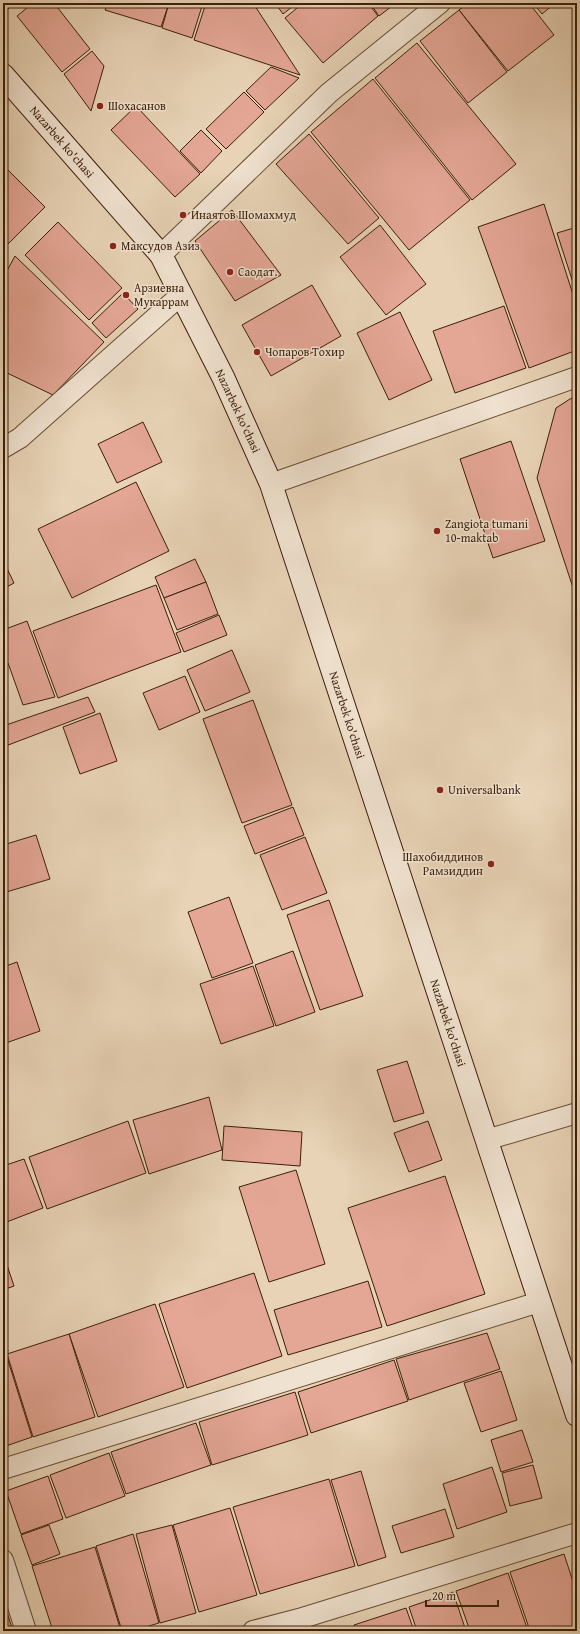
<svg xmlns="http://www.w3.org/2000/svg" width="580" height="1634" font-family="'Gentium Book Plus',serif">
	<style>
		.building { fill: #e4a695; stroke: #3c1f09 }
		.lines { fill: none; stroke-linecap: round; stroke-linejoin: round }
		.minor-casing { stroke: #674c34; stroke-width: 22 }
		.secondary-casing { stroke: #3c1f09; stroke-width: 24 }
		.minor { stroke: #f0e2d0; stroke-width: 20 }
		.secondary { stroke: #f0e2d0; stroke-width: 22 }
		.poi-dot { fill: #8f2418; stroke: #f0e2d0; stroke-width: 1.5 }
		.labels { text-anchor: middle; stroke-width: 3; stroke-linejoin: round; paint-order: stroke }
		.poi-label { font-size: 12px; fill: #3c1f09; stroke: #f0e2d0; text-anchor: start }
		.street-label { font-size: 12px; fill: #3c1f09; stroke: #f0e2d0 }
	</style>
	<rect width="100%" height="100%" fill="#e8d3b6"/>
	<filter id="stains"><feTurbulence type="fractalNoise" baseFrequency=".005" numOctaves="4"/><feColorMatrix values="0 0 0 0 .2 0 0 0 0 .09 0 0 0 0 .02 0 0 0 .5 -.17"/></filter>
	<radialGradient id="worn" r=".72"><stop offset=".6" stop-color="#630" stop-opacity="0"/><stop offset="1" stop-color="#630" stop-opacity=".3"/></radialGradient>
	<g class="building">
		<path d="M3,3H15L8,9Z"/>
		<path d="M33,3H54L90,49L62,72L17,16Z"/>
		<path d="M108,3H169L161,27L105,10Z"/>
		<path d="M169,3H203L192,38L162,28Z"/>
		<path d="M206,3H253L300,75L194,40Z"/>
		<path d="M275,3H297L283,14Z"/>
		<path d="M303,3H368L378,16L323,63L285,18Z"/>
		<path d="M370,3H396L379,16Z"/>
		<path d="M468,3H529L554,35L508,71L459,10Z"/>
		<path d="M533,3H555L542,14Z"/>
		<path d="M459,10L507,72L468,103L420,41Z"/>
		<path d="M417,43L516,164L472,200L375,78Z"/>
		<path d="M92,51L104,66L91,111L64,74Z"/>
		<path d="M271,67L299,78L265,110L246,91Z"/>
		<path d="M373,79L470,200L409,250L311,132Z"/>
		<path d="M244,92L264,112L226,149L206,129Z"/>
		<path d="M136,106L200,174L175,197L111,130Z"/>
		<path d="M201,130L222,151L201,173L180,151Z"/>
		<path d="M309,134L379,218L348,244L276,164Z"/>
		<path d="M3,165L45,207L8,244L3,238Z"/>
		<path d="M544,204L577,307V350L529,368L478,227Z"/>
		<path d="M232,210L281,275L235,301L195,241Z"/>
		<path d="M58,222L122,288L89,320L25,255Z"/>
		<path d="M380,225L426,284L386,315L340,257Z"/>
		<path d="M577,227V295L557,233Z"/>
		<path d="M15,256L104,342L53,395L3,371V278Z"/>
		<path d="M312,285L341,336L271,376L242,325Z"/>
		<path d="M123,293L138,309L106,338L92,323Z"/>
		<path d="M504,306L526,368L455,393L433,331Z"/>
		<path d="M400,312L432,380L389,400L357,333Z"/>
		<path d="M577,396V600L537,478L556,408L570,399Z"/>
		<path d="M143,422L162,462L117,483L98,444Z"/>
		<path d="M511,441L545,541L493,558L460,459Z"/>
		<path d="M136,482L169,551L72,598L38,529Z"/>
		<path d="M195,559L206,582L164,598L155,577Z"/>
		<path d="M3,560L14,583L3,589Z"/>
		<path d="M206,582L218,614L177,630L164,598Z"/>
		<path d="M156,585L181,652L58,698L33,631Z"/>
		<path d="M219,615L227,635L184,652L176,633Z"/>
		<path d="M27,621L55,697L23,705L8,663L3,665V630Z"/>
		<path d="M232,650L250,692L205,711L187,670Z"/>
		<path d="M185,676L200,712L159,730L143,693Z"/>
		<path d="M88,697L95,712L3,747V726Z"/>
		<path d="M253,700L292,805L242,823L203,719Z"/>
		<path d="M100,713L117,761L80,774L63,727Z"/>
		<path d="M293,807L304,835L255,854L244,826Z"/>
		<path d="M36,835L50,879L3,893V845Z"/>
		<path d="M305,837L327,893L282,910L260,855Z"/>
		<path d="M229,897L253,963L212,978L188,912Z"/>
		<path d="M329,900L363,996L320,1010L287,915Z"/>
		<path d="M293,951L315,1012L276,1026L255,965Z"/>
		<path d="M17,962L40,1031L3,1044V967Z"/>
		<path d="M253,966L274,1026L221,1044L200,984Z"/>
		<path d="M407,1061L424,1113L394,1122L377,1070Z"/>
		<path d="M209,1097L222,1150L149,1174L133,1120Z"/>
		<path d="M128,1121L146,1173L47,1209L29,1157Z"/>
		<path d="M428,1121L442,1160L409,1172L394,1133Z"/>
		<path d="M224,1126L302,1132L300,1166L222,1160Z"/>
		<path d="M24,1159L43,1208L4,1223L3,1166Z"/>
		<path d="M296,1170L325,1264L269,1282L239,1187Z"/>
		<path d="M445,1176L485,1294L387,1326L348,1208Z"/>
		<path d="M3,1253L14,1286L3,1290Z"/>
		<path d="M254,1273L282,1356L187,1388L159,1304Z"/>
		<path d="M368,1281L382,1327L288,1355L274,1310Z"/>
		<path d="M155,1304L184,1387L98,1417L69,1334Z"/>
		<path d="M487,1333L500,1369L409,1400L396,1359Z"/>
		<path d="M69,1334L95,1417L33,1437L7,1354Z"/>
		<path d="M3,1337L8,1351L3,1353Z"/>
		<path d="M6,1354L32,1437L3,1447V1355Z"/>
		<path d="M394,1360L408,1401L311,1433L298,1392Z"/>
		<path d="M501,1371L517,1420L481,1432L464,1383Z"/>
		<path d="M295,1392L308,1435L212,1465L199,1422Z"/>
		<path d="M196,1423L211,1465L126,1494L111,1452Z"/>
		<path d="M522,1430L533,1462L501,1472L491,1440Z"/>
		<path d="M109,1453L125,1496L66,1518L50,1475Z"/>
		<path d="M533,1465L542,1498L510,1506L502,1473Z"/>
		<path d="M492,1467L507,1512L457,1529L443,1484Z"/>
		<path d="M361,1471L386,1557L358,1566L331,1480Z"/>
		<path d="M48,1476L63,1519L21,1534L6,1491Z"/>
		<path d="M329,1479L355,1566L260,1594L233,1507Z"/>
		<path d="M230,1508L257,1595L199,1612L173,1525Z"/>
		<path d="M445,1509L454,1537L401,1553L392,1526Z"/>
		<path d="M49,1525L60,1554L32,1565L21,1535Z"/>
		<path d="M172,1525L196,1613L160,1623L136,1534Z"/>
		<path d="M133,1534L159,1623L132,1631H122L96,1546Z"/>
		<path d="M95,1547L121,1631H53L32,1566Z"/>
		<path d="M564,1554L577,1594V1626L561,1631H530L510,1572Z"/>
		<path d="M508,1573L528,1631H470L456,1591Z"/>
		<path d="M453,1592L466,1631H417L409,1607Z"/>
		<path d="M3,1600L13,1631H3Z"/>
		<path d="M406,1608L414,1631H356L354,1625Z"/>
	</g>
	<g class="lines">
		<g class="minor-casing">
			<g id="minor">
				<path d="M161,255L329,93L440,3"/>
				<path d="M3,448L20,438L182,294"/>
				<path d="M271,484L577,377"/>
				<path d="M486,1140L577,1113"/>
				<path d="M3,1469L539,1302"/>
				<path d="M3,1560L26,1631"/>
				<path d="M253,1631L299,1619L577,1533"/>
			</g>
		</g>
		<g class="secondary-casing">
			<path id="secondary" d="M3,75L161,255L223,377L271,484L577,1415"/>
		</g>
		<use href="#minor" class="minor"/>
		<use href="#secondary" class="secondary"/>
	</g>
	<g class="poi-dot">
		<circle cx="100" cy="106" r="4"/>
		<circle cx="183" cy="215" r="4"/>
		<circle cx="113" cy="246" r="4"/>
		<circle cx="230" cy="272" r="4"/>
		<circle cx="126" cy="295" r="4"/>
		<circle cx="257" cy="352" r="4"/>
		<circle cx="437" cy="531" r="4"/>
		<circle cx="440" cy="790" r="4"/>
		<circle cx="491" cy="864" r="4"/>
	</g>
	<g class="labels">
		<g class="poi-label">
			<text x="108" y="110">Шохасанов</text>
			<text x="191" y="219">Инаятов Шомахмуд</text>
			<text x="121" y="250">Максудов Азиз</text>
			<text x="238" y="276">Саодат.</text>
			<text x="134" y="292">Арзиевна<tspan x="134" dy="14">Мукаррам</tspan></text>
			<text x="265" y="356">Чопаров Тохир</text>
			<text x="445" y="528">Zangiota tumani<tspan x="445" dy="14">10-maktab</tspan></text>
			<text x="448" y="794">Universalbank</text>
			<text x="483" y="861" text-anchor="end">Шахобиддинов<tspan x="483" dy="14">Рамзиддин</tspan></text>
		</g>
		<g class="street-label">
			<text transform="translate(62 142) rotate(49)" y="4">Nazarbek ko'chasi</text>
			<text transform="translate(238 411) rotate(65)" y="4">Nazarbek ko'chasi</text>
			<text transform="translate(347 715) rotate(72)" y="4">Nazarbek ko'chasi</text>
			<text transform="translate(448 1023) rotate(72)" y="4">Nazarbek ko'chasi</text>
		</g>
	</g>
	<rect width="580" height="1634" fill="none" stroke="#e8d3b6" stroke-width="16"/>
	<rect x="4" y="4" width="572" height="1626" fill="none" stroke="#3c1f09" stroke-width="2"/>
	<rect x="8" y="8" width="564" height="1618" fill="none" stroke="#3c1f09"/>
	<path d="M426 1600v6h72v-6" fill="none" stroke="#3c1f09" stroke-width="2"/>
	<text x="432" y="1600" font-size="12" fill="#3c1f09" stroke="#f0e2d0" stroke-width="3" paint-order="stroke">20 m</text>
	<rect width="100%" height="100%" filter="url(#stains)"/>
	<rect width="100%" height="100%" fill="url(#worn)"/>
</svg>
